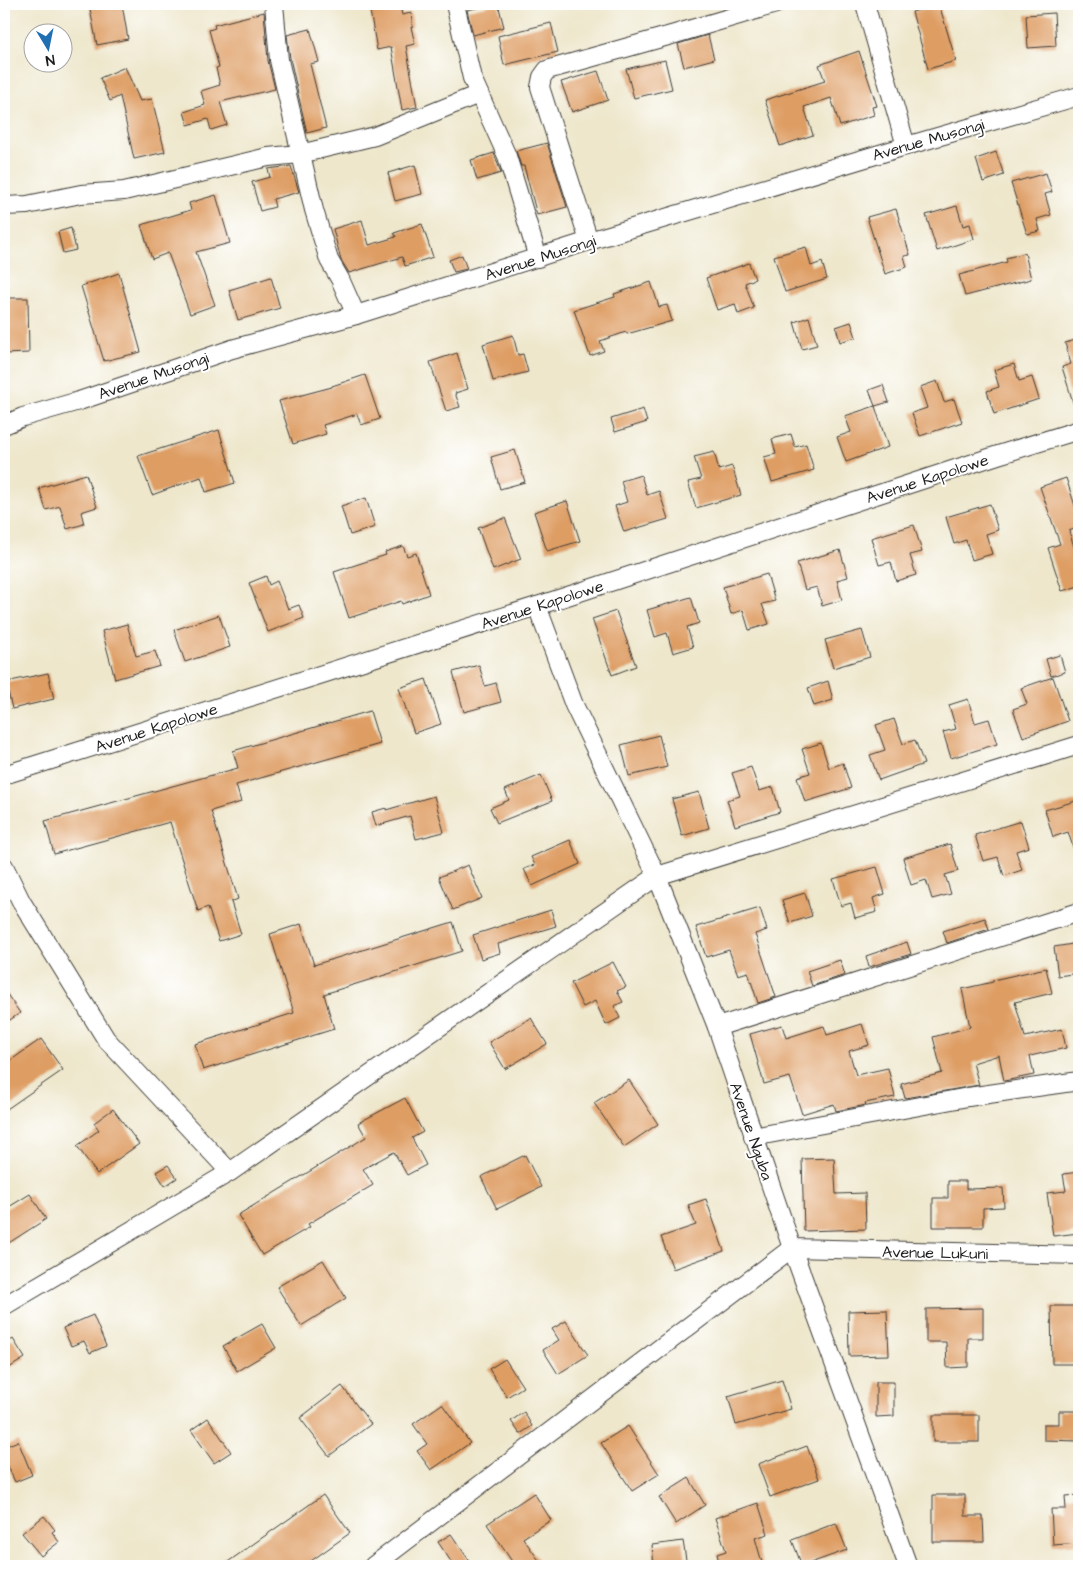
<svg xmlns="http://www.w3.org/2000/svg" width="1083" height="1570" font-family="'Architects Daughter',sans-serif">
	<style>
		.building { fill: #de9d63 }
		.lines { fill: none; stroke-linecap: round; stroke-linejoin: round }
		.minor-casing { stroke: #3c3a36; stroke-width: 20 }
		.minor { stroke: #fff; stroke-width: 18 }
		.labels { text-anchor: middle; stroke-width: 4; stroke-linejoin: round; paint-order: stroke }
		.street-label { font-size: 16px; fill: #1c1c1c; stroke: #fff }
	</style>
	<rect width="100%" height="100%" fill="#fff"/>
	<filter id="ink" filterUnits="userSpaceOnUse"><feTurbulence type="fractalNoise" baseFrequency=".02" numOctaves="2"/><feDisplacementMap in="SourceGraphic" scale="10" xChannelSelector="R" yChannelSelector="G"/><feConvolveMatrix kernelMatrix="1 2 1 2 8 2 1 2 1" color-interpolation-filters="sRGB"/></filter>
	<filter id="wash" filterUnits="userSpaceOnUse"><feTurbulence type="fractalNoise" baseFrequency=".0096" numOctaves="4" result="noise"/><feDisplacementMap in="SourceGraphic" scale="20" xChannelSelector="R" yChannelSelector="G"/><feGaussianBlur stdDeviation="1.12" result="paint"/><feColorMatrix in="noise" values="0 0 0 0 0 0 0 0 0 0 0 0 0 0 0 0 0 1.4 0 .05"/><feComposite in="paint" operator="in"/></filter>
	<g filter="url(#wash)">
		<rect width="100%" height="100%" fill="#eee7cc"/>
		<g id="blocks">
			<g class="building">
				<path d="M89,4H122L128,39L97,45Z"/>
				<path d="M376,4H400L402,15L411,13L413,27H411L415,44L406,46L417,107L402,110L391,47L377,50L370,11L377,10Z"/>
				<path d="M495,4H498L504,27L473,35L467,10Z"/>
				<path d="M939,4L956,61L928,69L912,12Z"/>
				<path d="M264,12L268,61L275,89L220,102L227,125L211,130L208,119L188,125L184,112L205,105L201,91L220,85L216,68L219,67L209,30L215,28L214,25Z"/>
				<path d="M1054,13L1056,46L1028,48L1026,15Z"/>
				<path d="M551,23L558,52L504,65L498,36Z"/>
				<path d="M310,29L319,62L310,64L326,128L307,133L290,58L287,35Z"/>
				<path d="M708,35L714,59L684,67L678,44Z"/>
				<path d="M859,51L877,106L872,107L874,115L840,126L831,98L804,107L813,135L780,146L765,100L825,81L819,65Z"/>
				<path d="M665,60L672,89L634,98L626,69Z"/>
				<path d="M125,67L140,101L152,99L165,152L134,159L120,96L110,101L100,78Z"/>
				<path d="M598,71L608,100L572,112L561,82Z"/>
				<path d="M547,143L567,207L537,215L524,166H521L516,151Z"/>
				<path d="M996,152L1004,175L983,182L976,159Z"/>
				<path d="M494,153L501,173L477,180L471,160Z"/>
				<path d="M415,165L422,194L395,201L388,173Z"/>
				<path d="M291,166L299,192L273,199L275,207L260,211L252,182L270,177L268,169Z"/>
				<path d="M1046,173L1052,192L1045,194L1051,215L1037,219L1040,231L1027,234L1011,183Z"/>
				<path d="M216,195L230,243L196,252L215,305L190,314L168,253L152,259L141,225L191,210L189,203Z"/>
				<path d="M957,206L963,226L970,224L974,239L937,251L926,215Z"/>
				<path d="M896,209L910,255L904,256L907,267L885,274L867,217Z"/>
				<path d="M362,220L369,245L396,237L394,233L422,224L433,257L405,266L402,257L349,273L341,260L333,229Z"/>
				<path d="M71,228L76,250L63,253L58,232Z"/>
				<path d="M806,247L811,266L822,262L827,279L785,292L774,256Z"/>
				<path d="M1025,253L1031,279L965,296L959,275L1007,262L1006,258Z"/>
				<path d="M462,255L467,269L454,272L449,260Z"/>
				<path d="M749,263L755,279L745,283L754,308L738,314L735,304L717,310L706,278Z"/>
				<path d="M119,273L141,352L104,361L81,286Z"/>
				<path d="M271,277L280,308L238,320L229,290Z"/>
				<path d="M651,282L659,307L667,305L672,321L627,334L626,332L600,341L604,351L590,356L574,310L615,297L614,294Z"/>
				<path d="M4,298H28L29,353L4,354Z"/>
				<path d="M809,317L817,345L802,349L794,322Z"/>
				<path d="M851,322L856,337L840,342L836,327Z"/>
				<path d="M513,335L518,355L523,354L528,372L493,381L483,344Z"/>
				<path d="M1079,339V412H1076L1062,367L1071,364L1065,343Z"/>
				<path d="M457,353L468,389L455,393L460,407L446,411L430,362Z"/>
				<path d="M1014,364L1019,381L1032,377L1039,399L994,414L987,391L999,387L994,370Z"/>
				<path d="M365,375L380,419L361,425L357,414L323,425L326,434L293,444L279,401L332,387V386Z"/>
				<path d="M937,381L944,402L954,399L962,422L920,436L912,413L927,408L920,387Z"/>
				<path d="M883,385L889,402L875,406L888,447L846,462L837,437L851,432L845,416L875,406L869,390Z"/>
				<path d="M643,409L647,422L615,432L611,419Z"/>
				<path d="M219,430L235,483L206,492L201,477L152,495L138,456Z"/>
				<path d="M791,434L795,447L806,444L814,470L772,482L764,457L776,454L772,439Z"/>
				<path d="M515,450L525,482L500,489L491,457Z"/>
				<path d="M714,452L719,470L732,466L741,495L696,508L688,482L701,479L694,457Z"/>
				<path d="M86,474L97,507L81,512L84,524L67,529L60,506L46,510L39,488Z"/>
				<path d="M641,475L647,495L659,491L668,519L624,532L615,506L627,502L621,481Z"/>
				<path d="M1066,478L1079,518V527L1069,531L1079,562V586L1062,591L1048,548L1060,544L1040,487Z"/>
				<path d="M366,498L375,527L350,535L341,506Z"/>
				<path d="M567,501L580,541L547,551L534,512Z"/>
				<path d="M990,504L998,530L986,534L992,554L972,560L966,540L954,544L946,517Z"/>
				<path d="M505,518L521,559L493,570L478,528Z"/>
				<path d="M914,525L922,552L910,555L916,575L896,581L891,562L879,565L871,538Z"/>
				<path d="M403,546L407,556L416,553L429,594L402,604L401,601L349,618L334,572L386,555L385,552Z"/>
				<path d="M840,550L848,577L837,580L842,600L822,606L817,587L805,590L797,563Z"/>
				<path d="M767,574L775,601L762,604L769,624L749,630L743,610L731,614L723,587Z"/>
				<path d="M266,576L269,585L277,581L288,609L299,605L304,618L268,632L249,583Z"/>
				<path d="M691,597L699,623L687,627L693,647L673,653L667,633L655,637L647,610Z"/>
				<path d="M616,611L636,666L612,675L592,619Z"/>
				<path d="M219,615L230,647L185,662L174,630Z"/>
				<path d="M127,624L136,656L155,651L160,666L115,679L102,631Z"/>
				<path d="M862,630L870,657L833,668L825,640Z"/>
				<path d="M1060,655L1065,672L1051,676L1046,659Z"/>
				<path d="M479,665L485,686L496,683L501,702L464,712L453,672Z"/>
				<path d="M48,673L54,699L12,709L6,682Z"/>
				<path d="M1053,677L1068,721L1023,737L1013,709L1027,704L1021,688Z"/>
				<path d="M426,679L441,724L414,733L399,688Z"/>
				<path d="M828,681L833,700L814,706L808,688Z"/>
				<path d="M968,699L975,723L989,719L997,744L951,758L943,732L956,729L949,705Z"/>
				<path d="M370,711L380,744L236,785L241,802L211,811L238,899L231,902L241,934L219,941L208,907L198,911L170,822L54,854L45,821L238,768L233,751Z"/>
				<path d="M894,719L903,744L915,740L924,764L879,780L870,755L885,750L876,725Z"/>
				<path d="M659,735L667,767L629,776L621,745Z"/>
				<path d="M821,743L829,768L843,763L851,788L805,802L797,777L810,773L802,749Z"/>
				<path d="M751,767L759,791L773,787L780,812L735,826L727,800L740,796L732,773Z"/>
				<path d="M541,775L552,801L497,823L490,808L509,800L505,790Z"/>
				<path d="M699,792L709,828L682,836L672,799Z"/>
				<path d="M434,796L444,832L416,839L410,816L376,826L372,812L386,808V810Z"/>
				<path d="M1079,800V856H1076L1068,832L1053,837L1045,810Z"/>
				<path d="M1021,821L1029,847L1016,851L1022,870L1004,876L998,857L983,861L975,835Z"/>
				<path d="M570,840L580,864L532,886L524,869L535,865L531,857Z"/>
				<path d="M950,844L958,871L945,875L951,894L932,899L926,880L911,885L903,858Z"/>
				<path d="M468,865L482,898L453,910L439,877Z"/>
				<path d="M877,867L885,894L873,898L877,912L855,918L851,903L841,906L833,879Z"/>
				<path d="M805,893L812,916L790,923L782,900Z"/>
				<path d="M760,908L767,930L755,934L776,997L758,1003L748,972L738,975L729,950L706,957L696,927Z"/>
				<path d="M551,910L556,926L498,944L500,953L481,959L473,935Z"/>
				<path d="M985,918L989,929L947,943L943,931Z"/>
				<path d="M453,922L462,951L324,994L334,1029L203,1070L195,1044L294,1013L270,934L301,924L314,965Z"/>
				<path d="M907,942L911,954L869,967L866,956Z"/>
				<path d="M1079,943V973L1058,976L1054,947Z"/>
				<path d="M840,960L845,975L812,986L807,971Z"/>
				<path d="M613,962L626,987L617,991L623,1002L614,1006L620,1018L606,1025L595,1001L583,1007L571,983Z"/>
				<path d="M1046,968L1052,993L1015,1002L1025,1037L1062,1029L1066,1048L1030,1056L1034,1075L1004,1081L999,1055L973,1063L979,1085L905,1098L901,1084L942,1073L933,1037L970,1027L962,989L993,982V980Z"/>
				<path d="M4,990L20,1013L4,1024Z"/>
				<path d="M531,1018L547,1044L505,1069L489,1042Z"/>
				<path d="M862,1024L869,1045L849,1051L856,1075L888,1068L895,1097L865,1103L866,1105L836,1111L834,1104L802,1114L790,1077L764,1084L750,1034L782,1025L786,1038L824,1026L827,1035Z"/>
				<path d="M41,1039L63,1070L4,1111V1065Z"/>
				<path d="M629,1080L658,1124L624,1147L594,1103Z"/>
				<path d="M405,1098L423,1132L412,1138L426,1165L407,1175L394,1152L363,1169L373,1185L308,1224L310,1227L262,1255L238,1215L366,1137L358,1123Z"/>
				<path d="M113,1109L139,1144L97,1174L77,1146L99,1130L94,1123Z"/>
				<path d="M525,1155L541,1187L497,1209L481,1177Z"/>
				<path d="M834,1158L836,1194L865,1193L866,1229L804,1231L802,1159Z"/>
				<path d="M168,1165L177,1178L165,1186L156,1172Z"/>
				<path d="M1079,1172V1233L1053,1236L1047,1193L1066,1191L1063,1174Z"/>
				<path d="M948,1181H966V1189L1003,1188L1004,1207L983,1208V1227H933V1198H948Z"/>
				<path d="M30,1194L46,1219L4,1246V1210Z"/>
				<path d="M706,1199L724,1251L673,1269L661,1237L696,1225L688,1205Z"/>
				<path d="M323,1260L346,1298L301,1326L277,1287Z"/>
				<path d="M1051,1306H1079V1364H1052Z"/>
				<path d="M983,1308V1338H968V1367L947,1368L946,1342H926V1309Z"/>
				<path d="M887,1310L889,1355L849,1356L848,1311Z"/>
				<path d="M93,1315L106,1346L90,1353L84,1341L71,1346L63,1328Z"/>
				<path d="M566,1321L588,1355L558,1374L543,1350L559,1340L552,1329Z"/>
				<path d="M262,1324L276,1348L237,1371L223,1346Z"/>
				<path d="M13,1339L25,1358L4,1371V1345Z"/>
				<path d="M505,1359L523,1387L507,1397L489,1369Z"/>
				<path d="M782,1380L791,1409L736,1425L728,1396Z"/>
				<path d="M876,1382H894V1416L876,1417Z"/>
				<path d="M342,1386L371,1424L329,1456L300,1418Z"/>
				<path d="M442,1404L470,1443L431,1470L417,1451L427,1444L413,1424Z"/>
				<path d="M1059,1411H1079V1441L1044,1440V1424H1059Z"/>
				<path d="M524,1412L532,1426L520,1434L511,1421Z"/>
				<rect x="933" y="1415" width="46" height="27"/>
				<path d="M208,1418L231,1452L214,1463L191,1430Z"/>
				<path d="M628,1426L659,1474L632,1491L601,1443Z"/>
				<path d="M18,1441L32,1475L15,1482L7,1464L4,1465V1447Z"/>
				<path d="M807,1446L819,1479L770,1497L758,1464Z"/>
				<path d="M689,1478L705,1505L676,1524L659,1497Z"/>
				<path d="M534,1493L551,1520L523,1538L543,1566H515L487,1524Z"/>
				<path d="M323,1495L350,1533L304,1566H222Z"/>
				<path d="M933,1495H965V1516H983L984,1542H933Z"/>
				<path d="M1079,1495V1543L1053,1545L1051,1509H1066L1065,1496Z"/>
				<path d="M758,1503L768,1534L755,1538L763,1566H720L717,1554L726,1551L715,1518Z"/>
				<path d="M44,1516L55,1530L52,1532L59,1542L41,1556L22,1533Z"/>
				<path d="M836,1523L847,1550L802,1566L792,1540Z"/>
				<path d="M451,1534L473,1566H454L438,1542Z"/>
				<path d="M683,1541L687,1566H654L652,1545Z"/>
			</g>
		</g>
	</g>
	<g filter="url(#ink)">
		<use href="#blocks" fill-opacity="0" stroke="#3c3a36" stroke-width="1"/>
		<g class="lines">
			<g class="minor-casing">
				<g id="minor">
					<path d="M274,4L279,60L314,210L329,260L340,279L356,315"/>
					<path d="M455,4L472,78L507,156L538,258"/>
					<path d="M865,4L906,146"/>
					<path d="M4,206L27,205L81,194L124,191L268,157L300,154L375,136L479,94"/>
					<path d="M589,241L540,87L542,77L547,70L675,34L776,4"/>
					<path d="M4,425L23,417L79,401L232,349L356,315L589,241L906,146L1079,96"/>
					<path d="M537,606L574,705L657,876L717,1027L792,1248L908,1566"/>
					<path d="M4,775L537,606L998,455L1079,430"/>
					<path d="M4,866L21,901L106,1039L230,1172"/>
					<path d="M717,1027L1079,912"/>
					<path d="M753,1137L968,1097L1079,1081"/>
					<path d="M4,1306L230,1172L657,876L1079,745"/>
					<path d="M373,1566L792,1248L1079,1255"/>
				</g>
			</g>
			<use href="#minor" class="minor"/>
		</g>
	</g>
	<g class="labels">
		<g class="street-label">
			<text transform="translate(928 139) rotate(-16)" y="6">Avenue Musongi</text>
			<text transform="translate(540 257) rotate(-18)" y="6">Avenue Musongi</text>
			<text transform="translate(153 375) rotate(-19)" y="6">Avenue Musongi</text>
			<text transform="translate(927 478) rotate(-18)" y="6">Avenue Kapolowe</text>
			<text transform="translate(542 604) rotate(-18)" y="6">Avenue Kapolowe</text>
			<text transform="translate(156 727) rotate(-18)" y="6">Avenue Kapolowe</text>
			<text transform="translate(752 1131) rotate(71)" y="6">Avenue Nguba</text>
			<text transform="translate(935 1252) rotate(1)" y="6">Avenue Lukuni</text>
		</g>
	</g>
	<rect width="1083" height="1570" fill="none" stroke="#fff" stroke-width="20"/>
	<g transform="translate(48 48) rotate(170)"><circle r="24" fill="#ffffff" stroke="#a4a4a4"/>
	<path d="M0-4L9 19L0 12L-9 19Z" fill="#1f6fb2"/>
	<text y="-8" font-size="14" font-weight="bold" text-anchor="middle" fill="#1c1c1c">N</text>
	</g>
</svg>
